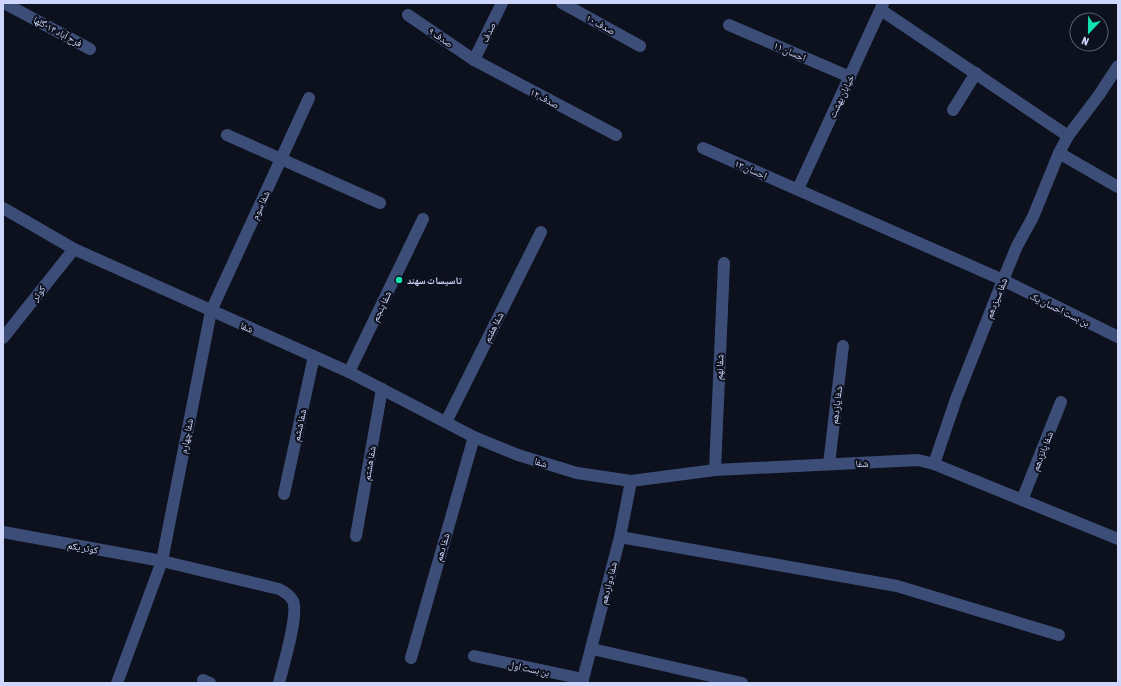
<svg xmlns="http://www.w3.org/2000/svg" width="1121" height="686" font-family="'Asap Condensed','Noto Naskh Arabic',sans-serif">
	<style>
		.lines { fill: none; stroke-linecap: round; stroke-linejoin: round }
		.minor { stroke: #3c4e78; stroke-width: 12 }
		.poi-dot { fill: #13e2b2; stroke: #0d101d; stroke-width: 1.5 }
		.labels { text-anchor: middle; stroke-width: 4; stroke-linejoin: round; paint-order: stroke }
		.street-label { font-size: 10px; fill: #ced7fb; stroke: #0d101d }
		.poi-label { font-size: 10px; font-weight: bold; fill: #ced7fb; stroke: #0d101d; text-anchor: start }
	</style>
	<rect width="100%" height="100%" fill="#0d101d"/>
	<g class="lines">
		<g class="minor">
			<path d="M4,3L90,49"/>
			<path d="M562,3L640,46"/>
			<path d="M881,10L1068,136"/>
			<path d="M408,15L474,60L616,135"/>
			<path d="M729,25L850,77"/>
			<path d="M474,60L502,3"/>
			<path d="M953,110L976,73"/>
			<path d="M227,135L380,203"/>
			<path d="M703,148L1003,280L1118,337"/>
			<path d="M1059,153L1118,187"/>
			<path d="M798,189L883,4"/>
			<path d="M3,208L74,249L349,372L474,437L518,455L577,473L631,481L715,470L918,460L934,464L1118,539"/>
			<path d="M3,338L74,249"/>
			<path d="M349,372L423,219"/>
			<path d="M446,422L541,232"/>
			<path d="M829,464L843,346"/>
			<path d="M934,464L956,399L1003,280L1017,246L1033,217L1059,153L1068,136L1099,95L1118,66"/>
			<path d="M715,470L724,263"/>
			<path d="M284,494L314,356"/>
			<path d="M1022,500L1061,402"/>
			<path d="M3,532L162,561L279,589C285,592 290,595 293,601C299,615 283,666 279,683"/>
			<path d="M356,536L382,389"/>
			<path d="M620,537L897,586L1059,635"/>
			<path d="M592,649L742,683"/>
			<path d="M474,656L583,679"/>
			<path d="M411,658L474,437"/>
			<path d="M203,680L210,683"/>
			<path d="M117,683L162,561L211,311L309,98"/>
			<path d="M582,683L620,537L631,481"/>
		</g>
	</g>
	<circle class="poi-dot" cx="399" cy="280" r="4"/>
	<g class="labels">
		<g class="street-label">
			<text transform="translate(601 24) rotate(29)" y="4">صدف ۱۰</text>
			<text transform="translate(58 31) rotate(28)" y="4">فرح آباد ۱۴-گلها</text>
			<text transform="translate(488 32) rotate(-64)" y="4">صدف</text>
			<text transform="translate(441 37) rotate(34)" y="4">صدف ۹</text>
			<text transform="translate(790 51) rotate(24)" y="4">احسان ۱۱</text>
			<text transform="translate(841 96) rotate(-65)" y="4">خیابان بهشت</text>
			<text transform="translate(545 98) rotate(28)" y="4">صدف ۱۲</text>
			<text transform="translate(751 169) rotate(23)" y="4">احسان ۱۳</text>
			<text transform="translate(260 205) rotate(-65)" y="4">شفا سوم</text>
			<text transform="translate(38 293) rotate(-52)" y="4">کوثر</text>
			<text transform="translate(996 298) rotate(-68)" y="4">شفا سیزدهم</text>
			<text transform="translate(381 306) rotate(-64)" y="4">شفا پنجم</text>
			<text transform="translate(1060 309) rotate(26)" y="4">بن بست احسان یک</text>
			<text transform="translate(247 327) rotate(24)" y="4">شفا</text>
			<text transform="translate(493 327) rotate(-63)" y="4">شفا هفتم</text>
			<text transform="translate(719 367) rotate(-87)" y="4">شفا نهم</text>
			<text transform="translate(836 405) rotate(-83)" y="4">شفا یازدهم</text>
			<text transform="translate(299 425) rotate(-78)" y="4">شفا ششم</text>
			<text transform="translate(186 436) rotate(-79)" y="4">شفا چهارم</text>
			<text transform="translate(1042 451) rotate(-68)" y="4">شفا پانزدهم</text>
			<text transform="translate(541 462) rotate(17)" y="4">شفا</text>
			<text transform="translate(369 463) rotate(-80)" y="4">شفا هشتم</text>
			<text transform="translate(862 463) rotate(-3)" y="4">شفا</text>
			<text transform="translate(83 547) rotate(10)" y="4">کوثر یکم</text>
			<text transform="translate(442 547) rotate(-74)" y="4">شفا دهم</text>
			<text transform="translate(608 583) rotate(-76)" y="4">شفا دوازدهم</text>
			<text transform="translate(529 668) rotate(12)" y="4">بن بست اول</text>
		</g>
		<g class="poi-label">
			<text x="407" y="284">تاسیسات سهند</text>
		</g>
	</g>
	<rect width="1121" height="686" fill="none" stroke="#ced7fb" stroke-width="8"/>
	<g transform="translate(1089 32) rotate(202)"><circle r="19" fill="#0d101d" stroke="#5a6076"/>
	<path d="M0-3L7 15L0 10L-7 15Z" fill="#13e2b2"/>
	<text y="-6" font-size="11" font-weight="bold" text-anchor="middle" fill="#ced7fb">N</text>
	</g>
</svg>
